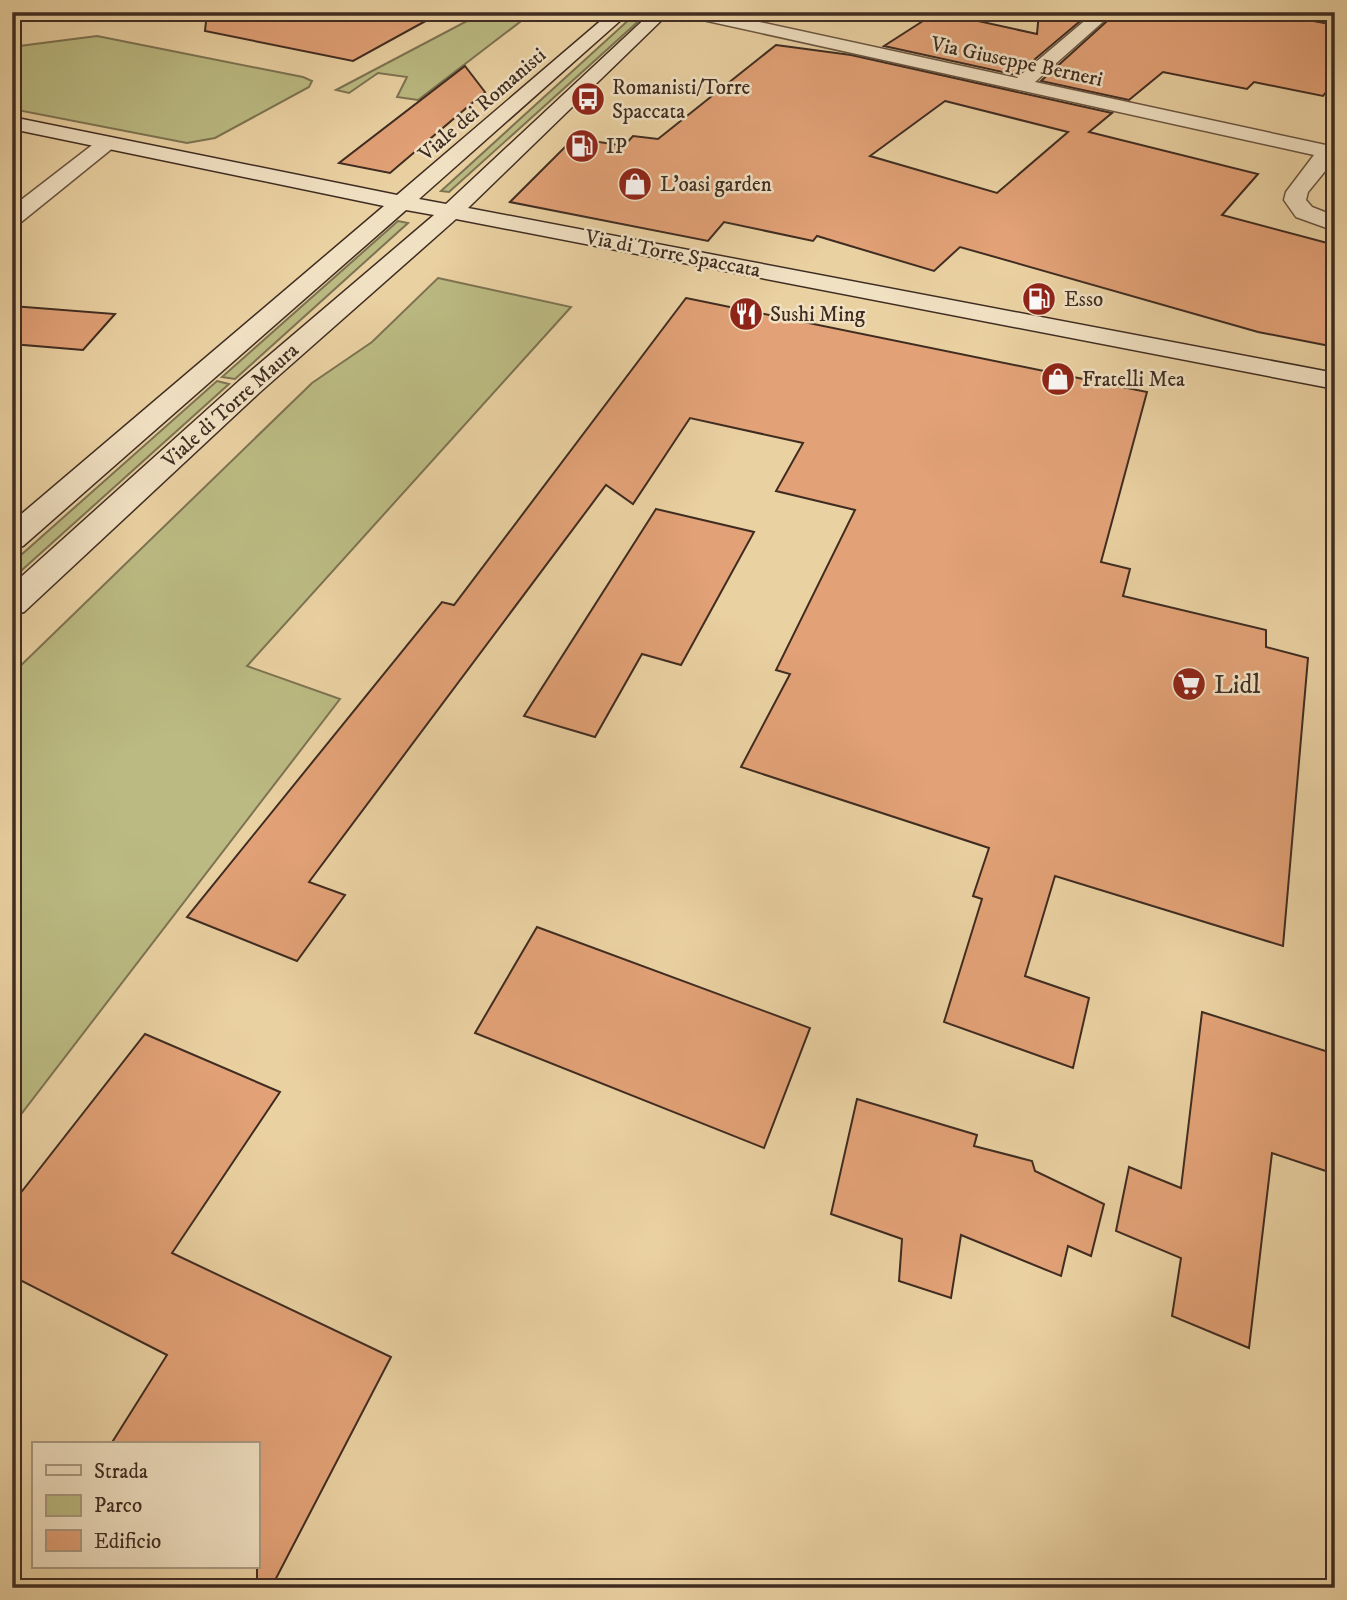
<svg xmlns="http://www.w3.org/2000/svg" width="1347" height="1600" font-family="'IM FELL DW Pica',serif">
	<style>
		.green { fill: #bbba82; stroke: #7d7352; stroke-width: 2 }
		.building { fill: #e2a176; stroke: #3f2c21; stroke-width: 2; fill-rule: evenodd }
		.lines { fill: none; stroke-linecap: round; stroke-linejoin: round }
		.street-casing { stroke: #6a5541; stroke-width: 3 }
		.secondary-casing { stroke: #3f2c21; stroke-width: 3 }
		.street { fill: #f1e1c3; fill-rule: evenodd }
		.secondary { fill: #f1e1c3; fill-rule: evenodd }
		.labels { text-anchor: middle; stroke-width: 5; stroke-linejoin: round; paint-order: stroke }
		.far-street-label { font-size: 21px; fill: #3f2c21; stroke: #f1e1c3 }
		.far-poi-label { font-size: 21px; fill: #3f2c21; stroke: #f1e1c3; text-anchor: start }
		.poi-label { font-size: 26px; fill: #3f2c21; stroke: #f1e1c3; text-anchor: start }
	</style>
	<rect width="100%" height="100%" fill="#ead1a2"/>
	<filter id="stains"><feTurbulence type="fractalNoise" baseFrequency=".00286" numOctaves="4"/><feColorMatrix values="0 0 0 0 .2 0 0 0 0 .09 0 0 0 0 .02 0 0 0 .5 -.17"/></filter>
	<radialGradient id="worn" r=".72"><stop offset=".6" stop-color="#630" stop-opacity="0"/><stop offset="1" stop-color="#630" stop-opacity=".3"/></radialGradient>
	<g class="green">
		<path d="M484,12H533L418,100L397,97L407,77L378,73L349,93L336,90Z"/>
		<path d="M633,16L642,18L449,192L441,191Z"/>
		<path d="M97,36L303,77L312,81L309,87L215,138L187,143L12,109V47Z"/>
		<path d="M398,221L408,223L235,379L222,377Z"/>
		<path d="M438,278L571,307L247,666L340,699L12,1126V674L312,383L372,342Z"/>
		<path d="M217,381L229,384L12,579V563Z"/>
	</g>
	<g class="building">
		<path d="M207,12H442L353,61L205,31Z"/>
		<path d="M937,12L1037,34L1039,12H1091L1016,75L884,46Z"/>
		<path d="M1117,12H1264L1335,25V80L1323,96L1254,82L1247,89L1163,72L1129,100L1041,81Z"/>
		<path d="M776,45L851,55L1112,113L1089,132L1258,174L1222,215L1335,245V347L1258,332L960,247L934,271L817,236L813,241L724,222L708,241L510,202L574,138L624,146L633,136L658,139ZM945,101L1068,132L997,193L870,156Z"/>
		<path d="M465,66L485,92L390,173L339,163Z"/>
		<path d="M686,298L1147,392L1101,562L1130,569L1123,596L1266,630V647L1308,658L1283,946L1055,876L1025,976L1089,998L1073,1068L944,1022L982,899L973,896L989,848L741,767L790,674L776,670L855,510L776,491L803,443L690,418L633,504L606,485L309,882L345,895L297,961L187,917L442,602L454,605Z"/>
		<path d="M12,306L115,314L83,350L12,344Z"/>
		<path d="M656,509L754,532L681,665L642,654L595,737L524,716Z"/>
		<path d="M537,927L810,1028L764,1148L475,1033Z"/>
		<path d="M1202,1012L1335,1054V1174L1272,1153L1249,1348L1172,1316L1181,1258L1116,1231L1129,1167L1181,1188Z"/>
		<path d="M145,1034L280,1092L172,1253L391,1357L271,1588H257V1444H111L167,1355L12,1276V1204Z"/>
		<path d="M857,1099L977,1135L974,1146L1032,1161L1035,1171L1104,1204L1091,1256L1068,1246L1061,1276L961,1235L951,1298L899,1281L902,1239L831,1214Z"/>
	</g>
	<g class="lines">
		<g class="street-casing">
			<g id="street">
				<path d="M681,12H714L1017,78L1095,12H1114L1035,82L1335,147V159L1308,192L1306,200L1312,207L1335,216V231L1296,217L1284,200L1286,192L1314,155L689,17Z"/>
				<path d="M107,137L114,139L117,143L114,147L20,223L12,225V207L100,139Z"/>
			</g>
		</g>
		<g class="secondary-casing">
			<path id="secondary" d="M611,12H630L419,199L446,204L652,12H670L468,208L1335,373V389L456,219L259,393L24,612L12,615V585L239,381L434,215L406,210L23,546L12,549V522L384,206L12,129V117L397,195Z"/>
		</g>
		<use href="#street" class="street"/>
		<use href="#secondary" class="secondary"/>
	</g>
	<defs>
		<g id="bus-disc" transform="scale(1.75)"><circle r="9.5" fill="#8f2418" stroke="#f1e1c3"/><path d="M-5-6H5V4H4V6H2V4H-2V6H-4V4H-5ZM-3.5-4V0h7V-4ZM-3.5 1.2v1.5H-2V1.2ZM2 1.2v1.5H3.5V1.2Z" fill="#fff"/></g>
		<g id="fuel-disc" transform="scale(1.75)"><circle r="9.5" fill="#8f2418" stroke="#f1e1c3"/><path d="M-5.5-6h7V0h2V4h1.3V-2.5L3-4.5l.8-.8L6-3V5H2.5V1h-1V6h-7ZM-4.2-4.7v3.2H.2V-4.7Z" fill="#fff"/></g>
		<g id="shop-disc" transform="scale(1.75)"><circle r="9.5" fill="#8f2418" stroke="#f1e1c3"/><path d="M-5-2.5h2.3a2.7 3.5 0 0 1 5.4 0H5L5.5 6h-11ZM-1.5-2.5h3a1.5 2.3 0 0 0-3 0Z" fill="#fff"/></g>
		<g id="restaurant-disc" transform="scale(1.75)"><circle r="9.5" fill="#8f2418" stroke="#f1e1c3"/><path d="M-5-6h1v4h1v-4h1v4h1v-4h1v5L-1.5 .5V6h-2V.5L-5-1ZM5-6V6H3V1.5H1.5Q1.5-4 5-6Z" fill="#fff"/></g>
		<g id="supermarket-disc" transform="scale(1.75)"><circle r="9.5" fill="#8f2418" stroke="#f1e1c3"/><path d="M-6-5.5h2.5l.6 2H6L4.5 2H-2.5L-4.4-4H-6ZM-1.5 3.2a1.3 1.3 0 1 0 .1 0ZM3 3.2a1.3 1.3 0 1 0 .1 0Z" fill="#fff"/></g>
	</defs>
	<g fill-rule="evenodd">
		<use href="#bus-disc" x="588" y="99"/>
		<use href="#fuel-disc" x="582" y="146"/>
		<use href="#shop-disc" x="635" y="184"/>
		<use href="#fuel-disc" x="1039" y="299"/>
		<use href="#restaurant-disc" x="746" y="314"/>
		<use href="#shop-disc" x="1058" y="379"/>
		<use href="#supermarket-disc" x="1189" y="684"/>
	</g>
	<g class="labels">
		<g class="far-street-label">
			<text transform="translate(1017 61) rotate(12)" y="7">Via Giuseppe Berneri</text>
			<text transform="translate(482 104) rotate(-41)" y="7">Viale dei Romanisti</text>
			<text transform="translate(673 253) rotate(11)" y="7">Via di Torre Spaccata</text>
			<text transform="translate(230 405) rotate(-42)" y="7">Viale di Torre Maura</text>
		</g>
		<g class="far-poi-label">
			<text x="612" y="94">Romanisti/Torre<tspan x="612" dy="24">Spaccata</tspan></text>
			<text x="606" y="153">IP</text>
			<text x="660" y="191">L'oasi garden</text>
			<text x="1064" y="306">Esso</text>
			<text x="770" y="321">Sushi Ming</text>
			<text x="1082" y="386">Fratelli Mea</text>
		</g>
		<g class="poi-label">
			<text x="1214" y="693">Lidl</text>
		</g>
	</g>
	<rect width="1347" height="1600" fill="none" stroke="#ead1a2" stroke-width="42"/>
	<rect x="14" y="14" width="1319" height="1572" fill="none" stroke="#3f2c21" stroke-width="3.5"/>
	<rect x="21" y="21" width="1305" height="1558" fill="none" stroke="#3f2c21" stroke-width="2"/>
	<rect x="32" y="1442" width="228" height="126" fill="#f1e1c3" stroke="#aa9982" stroke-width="2"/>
	<rect x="46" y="1465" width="35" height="10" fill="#f1e1c3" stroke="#aa9982" stroke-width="2"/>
	<text x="94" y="1478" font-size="21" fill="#3f2c21">Strada</text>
	<rect x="46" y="1495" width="35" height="21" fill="#bbba82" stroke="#aa9982" stroke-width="2"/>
	<text x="94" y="1512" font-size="21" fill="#3f2c21">Parco</text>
	<rect x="46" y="1530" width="35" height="21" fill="#e2a176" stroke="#aa9982" stroke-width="2"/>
	<text x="94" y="1548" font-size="21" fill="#3f2c21">Edificio</text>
	<rect width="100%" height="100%" filter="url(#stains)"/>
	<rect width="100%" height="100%" fill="url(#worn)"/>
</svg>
